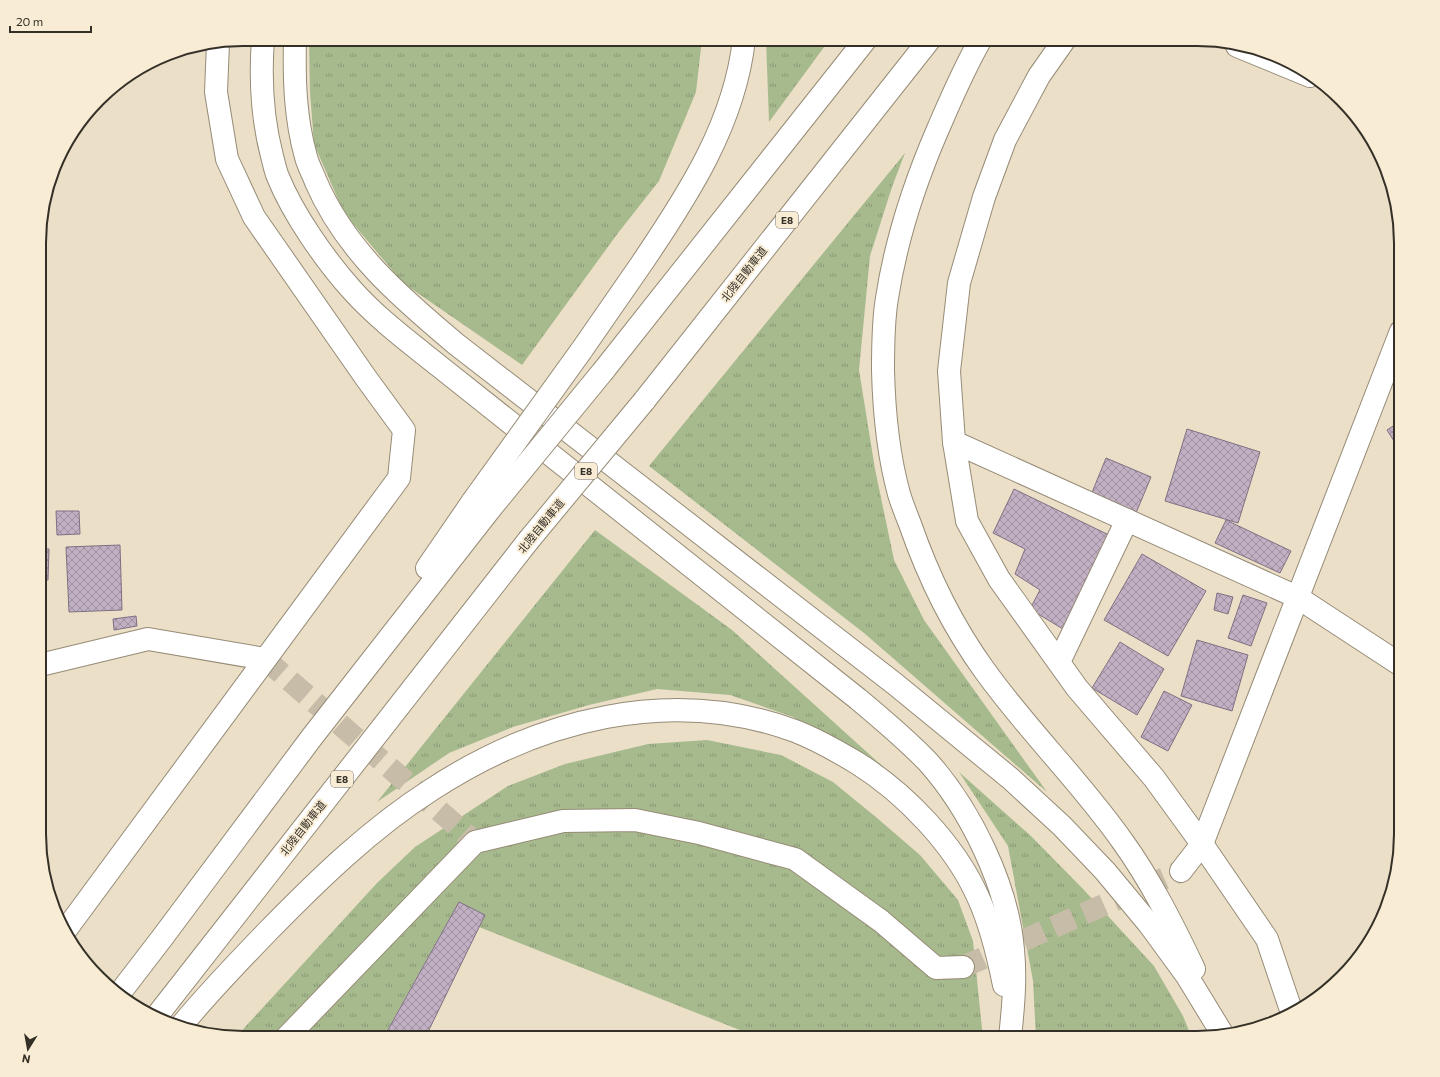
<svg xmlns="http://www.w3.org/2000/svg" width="1440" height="1077" font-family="Commissioner,'Noto Sans JP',sans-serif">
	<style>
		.grass { fill: url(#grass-tufts) }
		.building { fill: url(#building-cross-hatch); stroke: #7f7082 }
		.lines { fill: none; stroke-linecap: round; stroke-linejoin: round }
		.minor-tunnel { stroke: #c7bca8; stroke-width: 22; stroke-dasharray: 22 11; stroke-linecap: butt }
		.minor-casing { stroke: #968b76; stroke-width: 24 }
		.motorway-casing { stroke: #968b76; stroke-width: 24 }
		.minor { stroke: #fff; stroke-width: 22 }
		.motorway { stroke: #fff; stroke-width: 22 }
		.motorway-bridge-casing { stroke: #968b76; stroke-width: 24; stroke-linecap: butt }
		.motorway-bridge { stroke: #fff; stroke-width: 22 }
		.labels { text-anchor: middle; stroke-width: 4; stroke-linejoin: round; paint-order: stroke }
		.shield { fill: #f8ecd5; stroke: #70685b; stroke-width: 1 }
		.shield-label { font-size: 10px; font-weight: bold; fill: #353027 }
		.street-label { font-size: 11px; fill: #353027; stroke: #f8ecd5 }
		.rim { fill: none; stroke: #353027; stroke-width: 2 }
	</style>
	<defs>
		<pattern id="grass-tufts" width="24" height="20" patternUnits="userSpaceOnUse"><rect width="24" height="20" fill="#a7ba8e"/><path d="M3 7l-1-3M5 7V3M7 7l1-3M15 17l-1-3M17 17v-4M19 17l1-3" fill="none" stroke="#899874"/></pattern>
		<pattern id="building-cross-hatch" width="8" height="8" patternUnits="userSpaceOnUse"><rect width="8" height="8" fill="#c1b0c4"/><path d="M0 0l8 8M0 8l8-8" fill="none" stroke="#9e909f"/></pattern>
	</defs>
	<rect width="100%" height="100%" fill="#ebdfc8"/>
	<g class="grass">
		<path d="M309,39H702L696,92L659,181L618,233L522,365L403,283L344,213L314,144L310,92Z"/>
		<path d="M766,39H830L769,122Z"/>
		<path d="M905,153L892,187L870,256L859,370L875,469L894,560L924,620L1047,792L864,633L649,466Z"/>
		<path d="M595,530L732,630L890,773L793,717L730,695L657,689L589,705L513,727L449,753L377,802Z"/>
		<path d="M707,740L781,755L833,782L877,818L920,855L958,900L973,941L983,1038H760L451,916L384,1036L386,1038H235L377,883L415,847L508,786L565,764L648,744Z"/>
		<path d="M959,772L1031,836L1084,890L1154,966L1183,1016L1192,1038H1036L1033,981L1008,846Z"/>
	</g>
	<g class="building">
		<path d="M1401,421V452L1387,430Z"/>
		<path d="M1187,429L1260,452L1238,523L1165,501Z"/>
		<path d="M1106,458L1151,477L1136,513L1091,495Z"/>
		<path d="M1014,489L1111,536L1063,629L1030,609L1040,590L1015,574L1025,549L993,533Z"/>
		<path d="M56,511H79L80,534L57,535Z"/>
		<path d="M1226,520L1291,551L1280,573L1215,543Z"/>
		<path d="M120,545L122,610L69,612L66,547Z"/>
		<path d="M40,549H49L48,580H40Z"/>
		<path d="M1142,554L1206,591L1168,656L1104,620Z"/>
		<path d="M1217,593L1233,597L1228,614L1214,610Z"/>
		<path d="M1243,595L1267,603L1251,646L1228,638Z"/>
		<path d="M136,616L137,626L114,630L113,619Z"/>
		<path d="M1197,640L1248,655L1232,711L1181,696Z"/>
		<path d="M1120,642L1164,669L1137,715L1092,688Z"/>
		<path d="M1164,691L1192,705L1168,751L1141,737Z"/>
		<path d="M459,902L485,915L425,1038L384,1037Z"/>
	</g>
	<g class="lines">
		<g class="minor-tunnel">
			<path d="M265,659L475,842"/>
			<path d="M963,967L1181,871"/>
		</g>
		<g class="minor-casing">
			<g id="minor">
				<path d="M1065,39L1039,76L1005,140L984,197L959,283L949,371L954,442L1297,597L1401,665"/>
				<path d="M1237,46L1310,76"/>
				<path d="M954,442L967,521L999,579L1077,688L1154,778L1202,844L1267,939L1292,1013"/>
				<path d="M1059,662L1127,520"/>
				<path d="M40,665L148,639L265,659"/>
				<path d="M1181,871L1202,844L1401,331"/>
				<path d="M65,931L399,478L404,430L366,378L254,217L227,159L216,92L218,43"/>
				<path d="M286,1038L475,842L563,821L635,820L699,833L795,859L881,921L936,968L963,967"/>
			</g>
		</g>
		<g class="motorway-casing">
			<g id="motorway">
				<path d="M263,39C260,79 262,118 272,156C274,163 275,170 278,177C293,214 325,260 352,290C378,319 409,342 439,366L858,699C882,719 906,739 928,762C970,809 1008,886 1013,950C1016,979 1013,1009 1010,1038"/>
				<path d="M295,39C294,79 295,118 306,157C308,165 313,174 316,182C346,251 400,297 456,344L895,684L1011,779L1062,826L1105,871L1149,924L1187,976L1223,1035"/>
				<path d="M981,39C964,68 951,99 938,129C915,182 896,240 887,298C883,321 883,347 883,370C884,412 888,454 899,494C902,504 906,514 910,524C928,576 953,627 985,671C1028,731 1081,782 1123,842C1151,881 1173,925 1194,969"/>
				<path d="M581,351C601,322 621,293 642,263C688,195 735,123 744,39"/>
				<path d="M604,370L866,39"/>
				<path d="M644,401L930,39"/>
				<path d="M427,568L473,501"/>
				<path d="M119,994L162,938L312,737L490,509"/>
				<path d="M156,1017L528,541"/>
				<path d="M181,1026C208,993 238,962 268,931C318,880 370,829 431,790C538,720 670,685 795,731C816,739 837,751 857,763C905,793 955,845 978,897C991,925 998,955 1004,985"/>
			</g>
		</g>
		<use href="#minor" class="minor"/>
		<use href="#motorway" class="motorway"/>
		<g class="motorway-bridge-casing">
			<g id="motorway-bridge">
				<path d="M473,501L581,351"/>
				<path d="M490,509L604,370"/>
				<path d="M528,541L644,401"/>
			</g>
		</g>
		<use href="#motorway-bridge" class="motorway-bridge"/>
	</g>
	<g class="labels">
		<g class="shield">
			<rect x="776" y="212" width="22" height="16" rx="3"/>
			<rect x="575" y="463" width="22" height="16" rx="3"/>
			<rect x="331" y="771" width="22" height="16" rx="3"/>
		</g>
		<g class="shield-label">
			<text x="787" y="224">E8</text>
			<text x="586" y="475">E8</text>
			<text x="342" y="783">E8</text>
		</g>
		<g class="street-label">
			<text transform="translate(744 274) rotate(-52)" y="4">北陸自動車道</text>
			<text transform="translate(541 526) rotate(-51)" y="4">北陸自動車道</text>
			<text transform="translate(303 828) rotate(-52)" y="4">北陸自動車道</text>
		</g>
	</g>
	<path d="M0 0H1440V1077H0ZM243 46H1197A197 197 0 0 1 1394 243V834A197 197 0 0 1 1197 1031H243A197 197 0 0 1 46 834V243A197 197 0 0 1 243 46Z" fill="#f8ecd5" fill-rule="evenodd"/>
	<path class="rim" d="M243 46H1197A197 197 0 0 1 1394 243V834A197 197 0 0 1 1197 1031H243A197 197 0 0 1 46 834V243A197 197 0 0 1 243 46Z"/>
	<g transform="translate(28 1049) rotate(191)" stroke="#f8ecd5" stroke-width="3" paint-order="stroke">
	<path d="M0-3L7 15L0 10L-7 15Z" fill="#353027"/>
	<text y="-6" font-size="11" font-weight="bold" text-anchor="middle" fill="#353027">N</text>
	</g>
	<path d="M10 26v6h81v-6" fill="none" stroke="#353027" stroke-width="2"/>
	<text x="16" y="26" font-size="12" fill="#353027" stroke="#f8ecd5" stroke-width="3" paint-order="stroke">20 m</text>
</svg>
